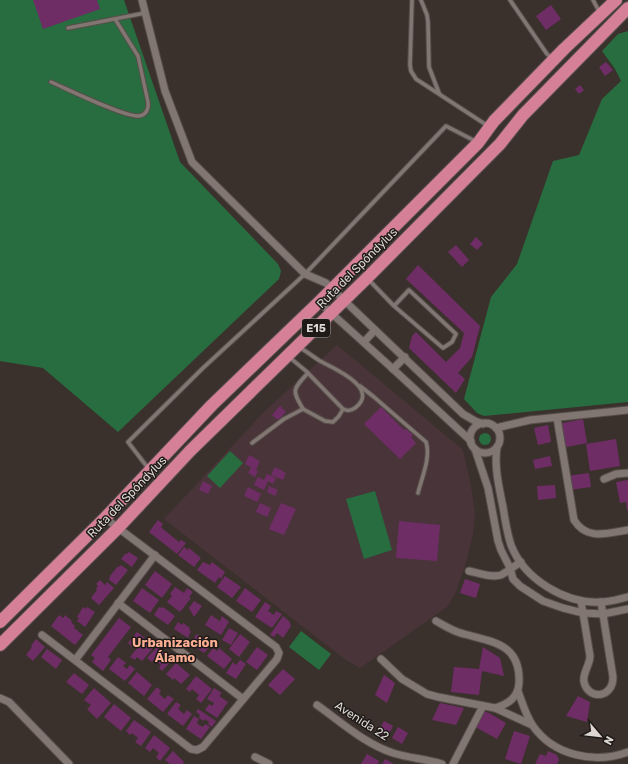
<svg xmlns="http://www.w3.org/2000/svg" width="628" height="764" font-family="Rubik,sans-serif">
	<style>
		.education { fill: #493439 }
		.green { fill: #276d40 }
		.building { fill: #6f2d66 }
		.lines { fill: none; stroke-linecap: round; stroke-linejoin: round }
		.lane-casing { stroke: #564e4a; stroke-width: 5.5 }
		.street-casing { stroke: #564e4a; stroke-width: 9 }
		.highway-casing { stroke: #564e4a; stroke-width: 14 }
		.lane { stroke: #817671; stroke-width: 3.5 }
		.street { stroke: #817671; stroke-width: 7 }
		.highway { stroke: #d68097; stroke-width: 12 }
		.labels { text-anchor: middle; stroke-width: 3; stroke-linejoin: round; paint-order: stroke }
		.shield { fill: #1e1a18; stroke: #a49e9c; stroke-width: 1 }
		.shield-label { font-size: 11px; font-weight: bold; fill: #ddd7d4 }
		.street-label { font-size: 12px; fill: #ddd7d4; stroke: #1e1a18 }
		.neighbourhood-label { font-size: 13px; font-weight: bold; fill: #fdaf93; stroke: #1e1a18 }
	</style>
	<rect width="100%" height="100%" fill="#3b312c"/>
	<path class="education" d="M337,345L463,450L470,481L475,512L473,534L466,563L455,594L447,607L360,668L346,660L164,519L264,412Z"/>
	<g class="green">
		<path d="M0,0H124L180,162L278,264L281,271L279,279L118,432L43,368L0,361Z"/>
		<path d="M628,31V402L484,416L477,413L464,399L491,297L517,264L553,161L579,155L602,99L621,81L615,69L602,51L618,34Z"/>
		<circle cx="485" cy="439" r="6"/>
		<path d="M230,451L243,463L220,488L207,476Z"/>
		<path d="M375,491L392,550L364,559L346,499Z"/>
		<path d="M301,631L331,654L319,670L289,647Z"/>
	</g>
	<g class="building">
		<path d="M33,0H97L100,9L43,29Z"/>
		<path d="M551,5L561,19L546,30L536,16Z"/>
		<path d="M606,62L613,70L605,76L599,67Z"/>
		<path d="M580,85L584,90L579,94L575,89Z"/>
		<path d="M476,237L483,244L477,250L470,244Z"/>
		<path d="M456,245L469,260L462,267L448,252Z"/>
		<path d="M418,265L480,326L472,357L458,373L465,379L456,393L409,348L412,336L416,332L446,362L460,348L464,333L406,279Z"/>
		<path d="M280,406L286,412L278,420L272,415Z"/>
		<path d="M381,407L404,430L406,429L413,435L411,437L416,443L400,459L364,424Z"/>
		<path d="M583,419L587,443L562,448L558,424Z"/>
		<path d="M548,425L551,442L538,445L534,428Z"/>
		<path d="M616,439L620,466L590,471L586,444Z"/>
		<path d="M249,455L260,461L256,470L258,471L255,477L248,473L251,467L245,464Z"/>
		<path d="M550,456L552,466L535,469L533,460Z"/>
		<path d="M275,467L286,473L283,480L271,475Z"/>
		<path d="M589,473L591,487L569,490L567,476Z"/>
		<path d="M267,474L276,478L273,484L268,481L264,490L254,485L258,477L264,480Z"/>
		<path d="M628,480V510H627L626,502L620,503L616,482Z"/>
		<path d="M203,481L212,486L208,494L199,490Z"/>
		<path d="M555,485L556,498L538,500L537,486Z"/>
		<path d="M269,486L278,490L275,496L267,492Z"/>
		<path d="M248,487L261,494L257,502L244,496Z"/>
		<path d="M260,503L271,508L267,517L256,512Z"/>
		<path d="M281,503L296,509L284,535L269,529Z"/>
		<path d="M158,520L163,524L161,527L163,529L179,542L181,540L186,543L177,554L149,532Z"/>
		<path d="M399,521L440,525L437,561L396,558Z"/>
		<path d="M184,547L188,550L189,548L201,558L194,567L178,555Z"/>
		<path d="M129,552L138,558L132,567L121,559L126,553L127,554Z"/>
		<path d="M203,562L210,565L212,562L225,572L221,579L219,577L215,583L197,570Z"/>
		<path d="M121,565L128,570L116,585L109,580L110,576L118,566L119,567Z"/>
		<path d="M155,571L172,584L162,598L145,585Z"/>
		<path d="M225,576L241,587L232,598L217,587Z"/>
		<path d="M465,579L480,584L476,598L460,593Z"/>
		<path d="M100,580L105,585L107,582L114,588L99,605L91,598L97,590L96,589L98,586L96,584Z"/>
		<path d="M175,587L184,593L187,588L193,592L189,597L191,598L180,612L167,602L172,596L170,594Z"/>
		<path d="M142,588L159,600L150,613L133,601Z"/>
		<path d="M245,588L261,600L252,612L236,601Z"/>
		<path d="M194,601L202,606L194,617L189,608Z"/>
		<path d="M265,602L271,606L268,611L274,615L276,611L282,614L272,628L255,617Z"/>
		<path d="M83,607L85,609L87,607L95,612L85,627L77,621L79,618L77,617Z"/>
		<path d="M159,607L162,608L163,607L175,616L168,625L154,615Z"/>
		<path d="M59,615L63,618L65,615L72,621L71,622L75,626L74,628L83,635L75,645L51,626Z"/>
		<path d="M211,615L220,621L222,616L229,622L221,635L205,625Z"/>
		<path d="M283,616L289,621L291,626L283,638L277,633L274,637L270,635Z"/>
		<path d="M119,618L131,627L108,657L111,660L103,671L92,662L95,658L91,655Z"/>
		<path d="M178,622L182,625L183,623L190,628L189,630L191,631L188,638L174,629Z"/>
		<path d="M229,628L238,633L231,645L222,640Z"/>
		<path d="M137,632L155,646L142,661L137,657L135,660L130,657L139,646L135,643L132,647L128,643Z"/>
		<path d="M197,634L211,645L204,653L190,643Z"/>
		<path d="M240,634L250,642L239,657L229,649Z"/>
		<path d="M36,639L45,647L33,661L26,655L32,647L31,646Z"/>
		<path d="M157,647L172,660L162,671L159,668L161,665L154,659L152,662L147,658Z"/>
		<path d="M257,647L268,655L257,670L246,662Z"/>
		<path d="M483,647L500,658L504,676L482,671L479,695L451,692L454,667L479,669Z"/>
		<path d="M213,648L217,651L219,648L232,659L224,669L207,656Z"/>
		<path d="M47,649L62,660L56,669L41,657Z"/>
		<path d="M118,657L126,663L123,666L127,669L130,665L135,669L125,681L109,669Z"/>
		<path d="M240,660L246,664L236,679L226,673L233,662L236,665Z"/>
		<path d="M176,663L190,675L181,684L174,678L173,680L166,674Z"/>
		<path d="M283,669L295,679L280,695L268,685Z"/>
		<path d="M137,672L152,685L144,696L128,683Z"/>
		<path d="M74,673L89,685L82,694L66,682Z"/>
		<path d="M384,675L395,683L387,703L375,695Z"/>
		<path d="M196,676L212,689L201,703L196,699L199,695L192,689L190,692L186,689Z"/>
		<path d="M157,687L161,691L159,694L165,699L168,695L174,699L163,712L147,699Z"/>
		<path d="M94,688L111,703L97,719L87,709L91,705L84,700Z"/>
		<path d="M214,688L222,693L219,696L228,702L217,718L205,710L209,704L212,706L214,703L207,699Z"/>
		<path d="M578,696L590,702L587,722L566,716Z"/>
		<path d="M176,702L181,705L178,709L184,714L187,710L192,714L183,726L167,714Z"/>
		<path d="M440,703L464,708L456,725L432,720Z"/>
		<path d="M114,704L131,718L121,731L104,717Z"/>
		<path d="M198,709L216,721L212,727L208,724L209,722L205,719L204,721L199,718L200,715L196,712Z"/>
		<path d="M481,710L489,713L506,723L497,739L472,725Z"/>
		<path d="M194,716L199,719L197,723L199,725L203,727L205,724L210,727L201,739L186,729Z"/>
		<path d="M134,720L151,732L141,746L135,742L138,738L132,733L130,735L126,731Z"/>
		<path d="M384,721L393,726L387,738L377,733Z"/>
		<path d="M398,727L408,733L402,744L392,738Z"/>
		<path d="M514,731L530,736L521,764L505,759Z"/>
		<path d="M154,735L170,748L160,761L156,757L159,753L153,748L150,752L145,748Z"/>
		<path d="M173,751L184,762L183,764H170L165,760Z"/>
		<path d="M548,751L557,755L559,760L557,764H535L540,754L546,756Z"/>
		<path d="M367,754L379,761L378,764H361Z"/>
		<path d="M385,759L394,764H382Z"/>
	</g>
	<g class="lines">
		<g class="lane-casing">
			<g id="lane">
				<path d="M412,0L410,65L411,71L416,79L488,126"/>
				<path d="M421,0L427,15L428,22L429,67L439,93"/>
				<path d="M510,0L547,54L552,58"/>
				<path d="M593,0L600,13"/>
				<path d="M68,28L145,13"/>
				<path d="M51,82C67,89 126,118 139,116C146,115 149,109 148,102L138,56L115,19"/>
				<path d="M368,279L394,306L443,348L452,342L456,334L409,290L394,306"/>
				<path d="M289,357L306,371L343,409C348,411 350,411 355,408C381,388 333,368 320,361C312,356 306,351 299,347"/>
				<path d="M360,386L374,397L426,442C431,457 422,477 418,493"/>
				<path d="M303,409C292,390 292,390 308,373"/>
				<path d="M252,443L284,419L303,409L325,421L333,422L339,416L343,409"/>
				<path d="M148,468L128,442L203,368L305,274L446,126L477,142"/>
			</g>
		</g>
		<g class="street-casing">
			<g id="street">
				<path d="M142,0L165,91L192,162L305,274L326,283L463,414L475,421L483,424"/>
				<path d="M319,302L393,369L471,441"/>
				<path d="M364,342L375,330"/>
				<path d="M393,369L405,357"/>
				<path d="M557,418L574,520C587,541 607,533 628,530"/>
				<circle cx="485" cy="438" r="15"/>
				<path d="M496,428L530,420L628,410"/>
				<path d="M497,447C494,467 499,487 503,507C505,520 507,533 511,545C524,579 565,604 601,602C610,602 619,599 628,597"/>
				<path d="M475,449L488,488L498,541L501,550L510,568L513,579L520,586L543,601L563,608L583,613L603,614L628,609"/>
				<path d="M604,479L616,474L628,473"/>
				<path d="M469,571C479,573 492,578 501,575C506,573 515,565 521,562"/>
				<path d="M581,601L590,656C590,665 582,674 584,682C588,700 613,699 613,677L601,602"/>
				<path d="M118,603L243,699"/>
				<path d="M436,621C445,626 454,632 464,634C493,642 521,644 519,683C518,698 508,704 495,708"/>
				<path d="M42,635L191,749L197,750L203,747L277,659L279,653L276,647L105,518"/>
				<path d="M76,659L155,555"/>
				<path d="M381,659L402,679L427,694L438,697L495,708L532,725"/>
				<path d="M518,691C522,702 526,716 533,726C554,756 595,764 628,752"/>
				<path d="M0,698L9,702L69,764"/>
				<path d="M317,705C341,722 365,744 393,753C409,758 426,759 442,764"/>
				<path d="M255,757L269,764"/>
				<path d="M453,764L483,706"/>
			</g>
		</g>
		<g class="highway-casing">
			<g id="highway">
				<path d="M0,622L105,518L212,405L319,302L478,143L494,121L564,49L616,0"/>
				<path d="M0,645L118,528L190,451L367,278L500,144L523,115L628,8"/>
			</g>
		</g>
		<use href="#lane" class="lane"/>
		<use href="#street" class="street"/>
		<use href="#highway" class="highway"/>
	</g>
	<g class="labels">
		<rect class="shield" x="302" y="319" width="28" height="18" rx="3"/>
		<g class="shield-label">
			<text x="316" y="332">E15</text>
		</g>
		<g class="street-label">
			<text transform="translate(357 268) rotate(-45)" y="4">Ruta del Spóndylus</text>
			<text transform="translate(127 497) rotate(-46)" y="4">Ruta del Spóndylus</text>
			<text transform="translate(362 721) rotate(33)" y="4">Avenida 22</text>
		</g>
		<g class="neighbourhood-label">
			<text x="175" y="647">Urbanización<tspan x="175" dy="15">Álamo</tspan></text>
		</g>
	</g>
	<g transform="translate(600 736) rotate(118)" stroke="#1e1a18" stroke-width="3" paint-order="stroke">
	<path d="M0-3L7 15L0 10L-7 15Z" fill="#ddd7d4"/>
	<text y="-6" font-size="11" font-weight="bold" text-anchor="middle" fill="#ddd7d4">N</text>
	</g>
</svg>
